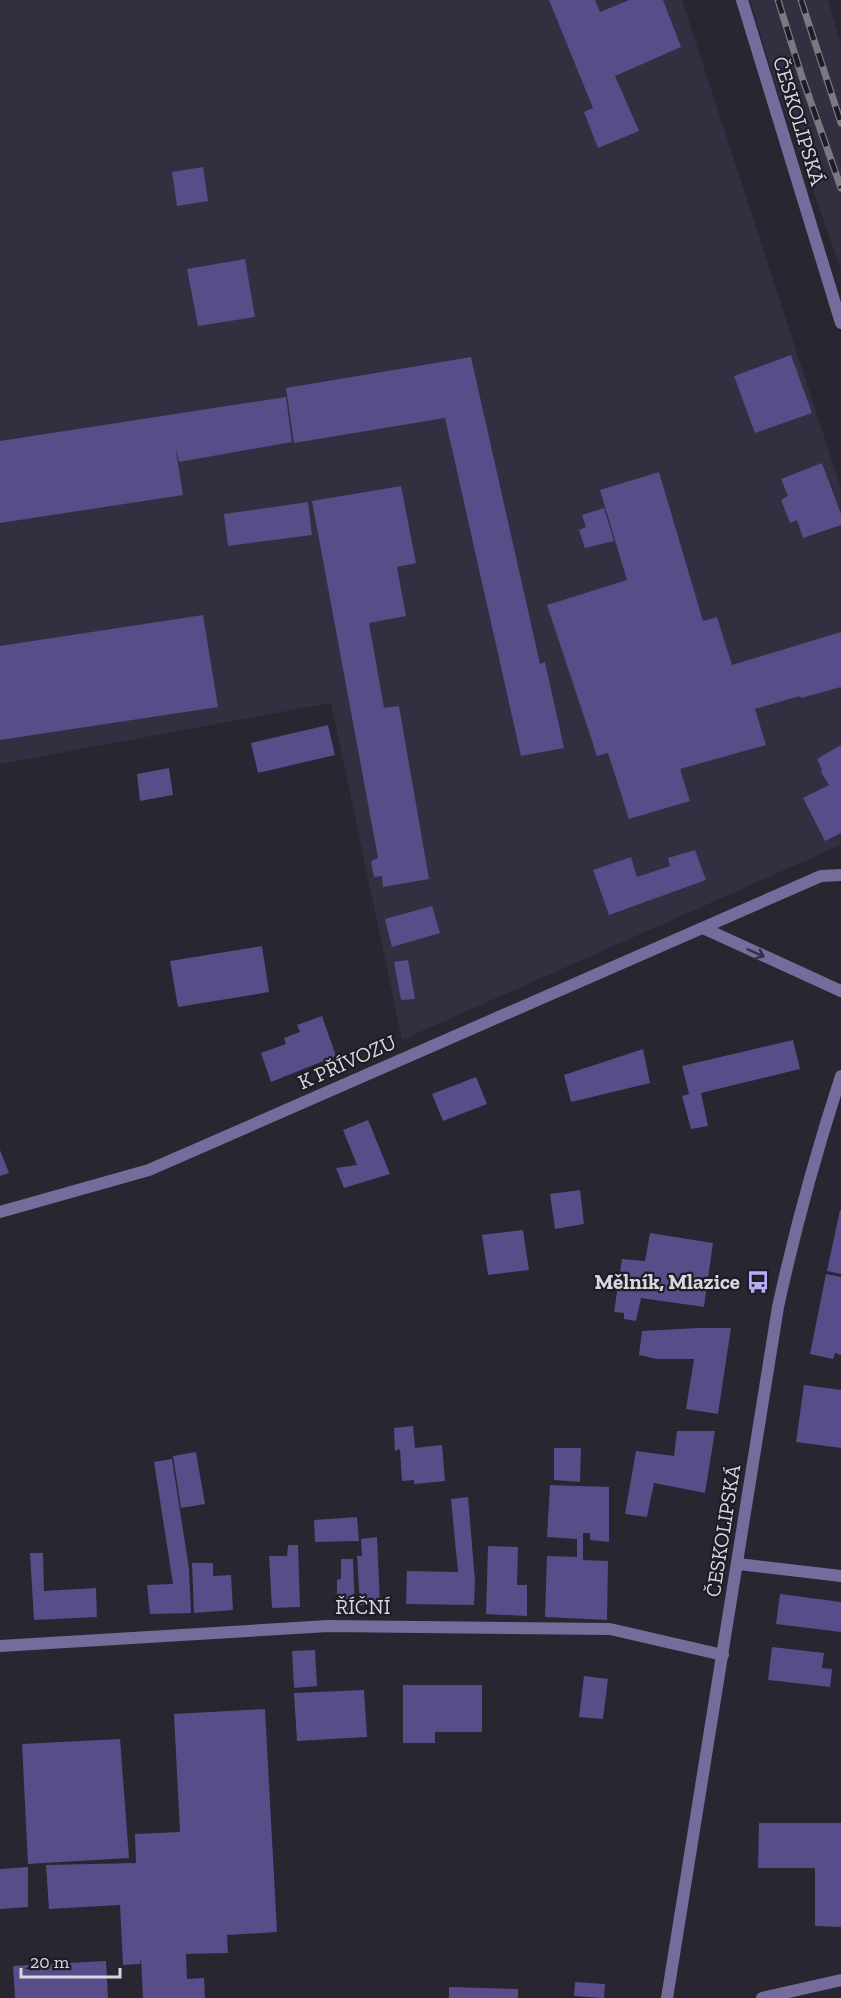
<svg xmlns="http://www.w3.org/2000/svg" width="841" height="1998" font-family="'Zilla Slab',serif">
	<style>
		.built { fill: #312f40 }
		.building { fill: #584c89 }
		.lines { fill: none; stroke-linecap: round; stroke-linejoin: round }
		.street { stroke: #746d9b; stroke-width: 12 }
		.rail-casing { stroke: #7a7982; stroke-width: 7 }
		.rail { stroke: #1e1c27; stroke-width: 4.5; stroke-dasharray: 14; stroke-linecap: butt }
		.oneway { stroke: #343044 }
		.labels { text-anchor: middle; stroke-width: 4.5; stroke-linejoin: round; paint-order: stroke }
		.street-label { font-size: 21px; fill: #d9d8df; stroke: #1e1c27 }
		.poi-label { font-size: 21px; font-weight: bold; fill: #d9d8df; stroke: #1e1c27; text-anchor: end }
	</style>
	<rect width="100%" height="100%" fill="#272631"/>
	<g class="built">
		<path d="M0,0H682L841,488V845L402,1040L331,703L0,764Z"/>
		<path d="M750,0H828L841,44V270L776,85Z"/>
	</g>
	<g class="building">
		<path d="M549,0H595L600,12L629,0H663L681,47L615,76L639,131L598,148L584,112L593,108Z"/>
		<path d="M203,167L208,201L177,206L172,172Z"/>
		<path d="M245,259L255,317L198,326L187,269Z"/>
		<path d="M791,355L812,413L755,433L734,376Z"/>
		<path d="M471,357L540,664L545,662L564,748L521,756L445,418L294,443L286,388Z"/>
		<path d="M286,397L292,442L179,462L175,445L183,495L0,523V441Z"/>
		<path d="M822,463L841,514V525L803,538L797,520L790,523L781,500L788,496L781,479Z"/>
		<path d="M659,472L703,621L717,617L732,665L841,632V687L801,698L800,696L755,709L766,745L680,769L690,801L629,819L608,753L597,756L547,605L627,580L600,490Z"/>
		<path d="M401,486L416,563L397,567L406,616L369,623L384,708L399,706L429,879L383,887L382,876L374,877L371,861L378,858L312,501Z"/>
		<path d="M308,502L312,535L228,546L224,514Z"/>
		<path d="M604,508L614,541L585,548L579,530L586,527L582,515Z"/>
		<path d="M203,615L218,707L0,740V646Z"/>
		<path d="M328,725L335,755L258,773L251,743Z"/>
		<path d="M841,745V833L825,841L803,798L829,785L821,772L822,770L817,759Z"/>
		<path d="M169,768L173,795L140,801L137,774Z"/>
		<path d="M695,850L706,880L609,915L593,870L631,857L637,877L670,866L668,858Z"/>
		<path d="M432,906L440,933L392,947L385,919Z"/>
		<path d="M262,946L269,992L178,1007L170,961Z"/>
		<path d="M408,960L415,999L401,1000L394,962Z"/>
		<path d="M322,1016L336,1056L271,1082L261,1053L286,1044L284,1038L300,1032L297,1025Z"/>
		<path d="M793,1040L800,1069L701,1093L708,1126L691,1129L682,1096L689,1094L682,1066Z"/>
		<path d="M643,1049L650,1083L571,1102L564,1075Z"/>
		<path d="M476,1077L487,1104L443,1121L432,1094Z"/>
		<path d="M368,1120L390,1174L344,1188L336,1168L357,1165L343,1130Z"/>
		<path d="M0,1150L9,1173L0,1176Z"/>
		<path d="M580,1190L584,1224L555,1229L550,1194Z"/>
		<path d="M840,1210H841V1274L827,1271Z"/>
		<path d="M523,1230L529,1270L488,1275L482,1235Z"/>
		<path d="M650,1233L713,1243L704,1307L641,1298L636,1321L624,1319V1313L614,1312L622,1259L645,1261Z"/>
		<path d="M826,1274L841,1277V1355L835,1353L833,1359L810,1354Z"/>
		<path d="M699,1328H731L718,1414L686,1409L694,1359H657L639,1355L642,1331Z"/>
		<path d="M804,1385L841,1390V1448L796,1442Z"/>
		<path d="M413,1426L415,1448L442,1445L445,1481L414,1484V1480L402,1481L400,1449L395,1451L394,1428Z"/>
		<path d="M677,1431H715L705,1493L654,1483L647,1517L625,1514L636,1451L674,1456Z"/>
		<path d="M554,1448H581L580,1482L554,1480Z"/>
		<path d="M196,1452L205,1504L181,1508L173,1456Z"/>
		<path d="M172,1459L189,1569L191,1613L150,1614L147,1585L173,1584L154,1462Z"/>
		<path d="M550,1485L609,1487V1542L590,1540V1533H583V1560L608,1561L607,1620L545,1617L547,1556L577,1557V1539L547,1537Z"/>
		<path d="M468,1497L475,1581L474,1605L406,1604L407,1571L458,1572L451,1499Z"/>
		<path d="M357,1517L359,1541L315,1542L314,1520Z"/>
		<path d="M377,1537L380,1605H360L357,1556H362L361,1539Z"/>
		<path d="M288,1545H298L300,1607L272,1608L269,1556H287Z"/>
		<path d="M488,1546L518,1547L517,1585H527V1616L486,1614Z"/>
		<path d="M30,1553H43L44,1591L96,1588L97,1617L34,1620Z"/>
		<path d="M341,1559H353L355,1614H343L337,1608V1580L341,1579Z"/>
		<path d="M192,1563H213V1576L231,1575L233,1610L194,1613Z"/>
		<path d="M780,1594L841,1602V1632L776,1624Z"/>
		<path d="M772,1647L824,1653L822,1668L832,1669L830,1687L768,1680Z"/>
		<path d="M315,1650L317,1686L294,1688L292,1651Z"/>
		<path d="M584,1676L608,1679L603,1719L579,1717Z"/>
		<path d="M403,1685H482V1732H435V1743H403Z"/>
		<path d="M364,1690L367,1737L297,1741L294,1693Z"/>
		<path d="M265,1709L277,1932L227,1935L228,1953L186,1954L187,1979L204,1978L205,1998H143L141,1958L140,1964L123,1965L120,1905L49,1909L46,1865L136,1863L135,1834L180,1832L174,1714Z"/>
		<path d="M120,1739L129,1858L28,1864L22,1744Z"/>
		<path d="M759,1823H841V1927L815,1926V1868H758Z"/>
		<path d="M28,1867V1907L0,1909V1869Z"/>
		<path d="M106,1961L108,1998H15L13,1966Z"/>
		<path d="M575,1982L605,1984L604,1998L574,1996Z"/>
		<path d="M449,1987L518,1989V1998H449Z"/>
	</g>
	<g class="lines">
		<g class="street">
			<path d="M742,0L841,323"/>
			<path d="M703,928L841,991"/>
			<path d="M0,1212L149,1170L821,876L841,875"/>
			<path d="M738,1564L841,1576"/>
			<path d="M0,1646L328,1626L610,1629L723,1655"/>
			<path d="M667,1998L778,1307C795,1229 816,1152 841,1076"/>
			<path d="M762,1998L841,1980"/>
		</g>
		<g class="rail-casing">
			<g id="rail">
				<path d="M778,0L802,77L841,188"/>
				<path d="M801,0L841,123"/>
			</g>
		</g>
		<use href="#rail" class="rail"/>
	</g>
	<defs><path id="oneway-shaft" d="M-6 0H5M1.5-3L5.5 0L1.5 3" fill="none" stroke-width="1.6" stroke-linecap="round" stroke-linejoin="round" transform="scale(1.5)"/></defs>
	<use class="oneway" href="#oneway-shaft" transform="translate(756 953) rotate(24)"/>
	<defs>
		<g id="bus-bare" transform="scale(1.8)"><path d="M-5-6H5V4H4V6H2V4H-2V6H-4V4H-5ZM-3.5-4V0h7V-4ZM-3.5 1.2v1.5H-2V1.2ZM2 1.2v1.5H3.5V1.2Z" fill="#b8abf7" stroke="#1e1c27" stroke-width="2.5" paint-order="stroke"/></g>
	</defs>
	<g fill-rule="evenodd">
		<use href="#bus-bare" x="758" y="1282"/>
	</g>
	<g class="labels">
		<g class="street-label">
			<text transform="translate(799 121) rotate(73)" y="7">ČESKOLIPSKÁ</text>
			<text transform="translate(347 1062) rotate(-24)" y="7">K PŘÍVOZU</text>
			<text transform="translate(723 1531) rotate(-81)" y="7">ČESKOLIPSKÁ</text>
			<text x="363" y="1614">ŘÍČNÍ</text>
		</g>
		<g class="poi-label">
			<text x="740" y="1289">Mělník, Mlazice</text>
		</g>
	</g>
	<path d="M21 1968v9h99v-9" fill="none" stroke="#d9d8df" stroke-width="3"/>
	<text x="30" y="1968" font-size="18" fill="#d9d8df" stroke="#1e1c27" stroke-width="4.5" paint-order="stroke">20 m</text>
</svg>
